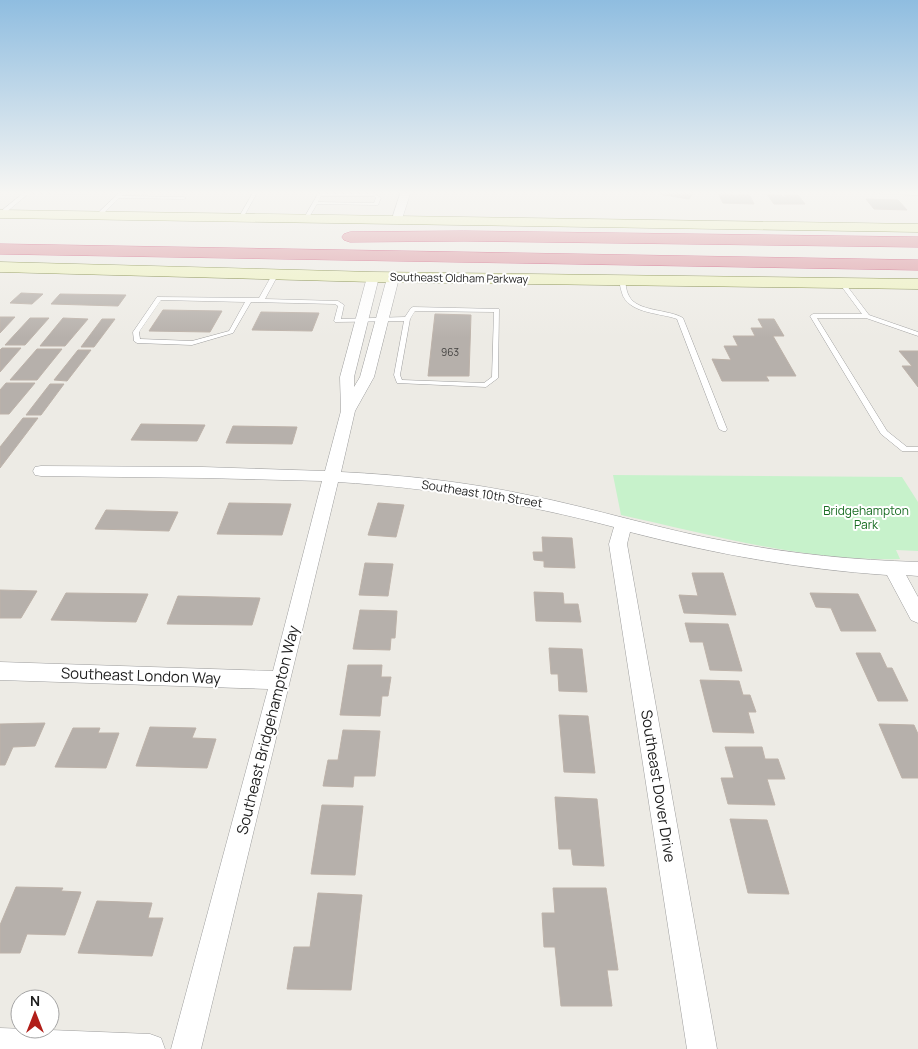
<svg xmlns="http://www.w3.org/2000/svg" width="918" height="1049" font-family="Manrope,sans-serif">
	<style>
		.park { fill: #c7f2cb }
		.building { fill: #b6b0ab; stroke: #bdb2a9 }
		.lines { fill: none; stroke-linecap: round; stroke-linejoin: round }
		.lane-casing { stroke: #9e9e9e; stroke-width: 1 }
		.street-casing { stroke: #9e9e9e; stroke-width: 1 }
		.secondary-casing { stroke: #5a6612; stroke-width: 1 }
		.highway-casing { stroke: #c23a64; stroke-width: 1 }
		.lane { fill: #fff; fill-rule: evenodd }
		.street { fill: #fff; fill-rule: evenodd }
		.secondary { fill: #edf1bf; fill-rule: evenodd }
		.highway { fill: #db96a0; fill-rule: evenodd }
		.labels { text-anchor: middle; stroke-width: 4; stroke-linejoin: round; paint-order: stroke }
		.number-label { font-size: 10px; fill: #434240 }
		.far-street-label { font-size: 11px; fill: #1d1d1d; stroke: #fff }
		.street-label { font-size: 12px; fill: #1d1d1d; stroke: #fff }
		.park-label { font-size: 12px; fill: #196d23; stroke: #fff }
		.near-street-label { font-size: 15px; fill: #1d1d1d; stroke: #fff }
	</style>
	<rect width="100%" height="100%" fill="#edebe5"/>
	<path class="park" d="M613,475L902,477L918,502V551L896,550L900,559C805,562 713,535 621,515Z"/>
	<g class="building">
		<path d="M661,191H694L689,199L659,194Z"/>
		<path d="M718,193L732,194L734,196H737L736,194H749L754,204L723,203Z"/>
		<path d="M767,194L781,195L783,197H787L784,195H798L805,204H774Z"/>
		<path d="M866,199L898,200L907,210L874,209Z"/>
		<path d="M21,293L43,294L32,304L10,303Z"/>
		<path d="M60,294L126,295L118,306L51,304Z"/>
		<path d="M163,310L222,311L210,332L149,331Z"/>
		<path d="M261,312L319,313L312,331L252,330Z"/>
		<path d="M435,314L471,315L469,376H428Z"/>
		<path d="M0,317H15L0,333Z"/>
		<path d="M30,318H49L25,345H5Z"/>
		<path d="M63,318L88,319L65,346H40Z"/>
		<path d="M102,319H115L94,347H81Z"/>
		<path d="M758,319H774L784,336H773L796,376H766L769,381H722L712,359L731,360L724,346H738L733,336H755L751,328H763Z"/>
		<path d="M2,348H21L0,372V350Z"/>
		<path d="M37,349H62L37,380H10Z"/>
		<path d="M78,350H91L67,381L54,380Z"/>
		<path d="M899,351H918V387L902,366H912Z"/>
		<path d="M6,383H35L9,414H0V390Z"/>
		<path d="M50,384H64L41,415H26Z"/>
		<path d="M23,418H38L0,468V447Z"/>
		<path d="M141,424L205,425L197,441L131,440Z"/>
		<path d="M233,426L297,427L292,444L226,443Z"/>
		<path d="M229,503L291,504L282,535L217,534Z"/>
		<path d="M378,503L404,505L396,537L368,535Z"/>
		<path d="M106,510L178,512L169,531L95,529Z"/>
		<path d="M542,537L572,538L575,568L544,567V561L534,560L533,552H543Z"/>
		<path d="M365,563L393,564L388,596L359,595Z"/>
		<path d="M692,573H723L736,615L684,613L679,595L698,596Z"/>
		<path d="M0,590L37,591L21,618H0Z"/>
		<path d="M534,592L563,593L564,604H578L581,622L536,621Z"/>
		<path d="M66,593L148,594L136,622L51,620Z"/>
		<path d="M810,593L858,594L876,631H841L831,608L816,607Z"/>
		<path d="M178,596L260,598L252,625L167,624Z"/>
		<path d="M360,610L397,611L395,638H391L390,650L353,649Z"/>
		<path d="M685,623L728,624L742,671L710,670L703,642H690Z"/>
		<path d="M549,648L582,649L587,692L559,691L558,674H551Z"/>
		<path d="M856,653H880L887,668H892L908,701H878Z"/>
		<path d="M348,665H382L381,677H391L388,696H382L380,716L340,715Z"/>
		<path d="M700,680L739,681L743,695H750L756,712H748L754,733L713,732Z"/>
		<path d="M559,715L588,716L595,773L564,772Z"/>
		<path d="M45,723L35,746L13,747L5,765H0V724Z"/>
		<path d="M879,724L914,725L918,734V778H902Z"/>
		<path d="M150,727L196,728L192,738L216,739L207,768L136,766Z"/>
		<path d="M73,728H100L98,733H119L106,768L55,767Z"/>
		<path d="M343,730L380,731L375,776H354L353,787L323,786L328,760H338Z"/>
		<path d="M725,747H762L765,759H778L785,779H767L775,805L728,804L721,778H734Z"/>
		<path d="M555,797L597,799L604,866L573,865L571,849H559Z"/>
		<path d="M322,805L363,806L355,875L311,874Z"/>
		<path d="M730,819L767,820L789,894L748,893Z"/>
		<path d="M16,887L63,888L61,891L81,892L65,935L27,934L20,953H0V925Z"/>
		<path d="M553,888H606L618,970H607L612,1006H561L555,947H544L542,913H555Z"/>
		<path d="M318,893L362,895L351,990L287,989L294,947H310Z"/>
		<path d="M97,901L152,903L148,918H163L152,956L78,953Z"/>
	</g>
	<g class="lines">
		<g class="lane-casing">
			<g id="lane">
				<path d="M26,191L85,192L90,191L86,194L29,193L3,215H0V212Z"/>
				<path d="M254,191H258L243,218H239V217Z"/>
				<path d="M120,192L124,193L122,196L184,197L186,198L184,199L119,198L101,216H97V214Z"/>
				<path d="M318,194H375L381,198L378,205H376L317,204L308,219H304V218ZM321,196H374L376,198L374,203L318,202Z"/>
				<path d="M275,273L278,275L265,299L338,301L344,305L341,319L405,317L411,308L413,307L499,309L498,378L486,387L397,383L394,375L404,321L335,322L334,321L338,306L335,304L251,302L233,333L192,345L137,343L134,341L133,332L157,297L259,298L272,275ZM161,300L245,302L229,331L192,341L140,339L139,332ZM415,311L494,312L492,377L484,383L402,380L400,375L410,319Z"/>
				<path d="M622,278L625,280C626,285 626,291 629,296C637,312 669,309 683,318L727,429L726,431H723L719,429L677,319C661,313 632,314 623,296C621,291 620,285 619,280Z"/>
				<path d="M842,281L844,282L869,315L918,332V336L866,318H817L887,431L907,447H918V451H902L881,434L810,316L813,314H862L839,283Z"/>
			</g>
		</g>
		<g class="street-casing">
			<g id="street">
				<path d="M401,191H411L402,219L397,222L392,219Z"/>
				<path d="M876,191H918V195L881,194Z"/>
				<path d="M373,274L379,277L354,377V387L360,377L387,278L393,275L399,278L374,377L355,411L341,472C404,475 467,482 528,495C597,509 662,530 730,542C792,554 855,560 918,562V576L906,575L918,597V623L911,620L887,575C799,569 715,554 630,532L627,544L717,1049H687L609,544L614,527C522,503 433,488 338,482L201,1049H171L268,689L0,680V662L273,671L322,481L203,478L41,476L35,475L33,471L35,467L41,466L203,467L325,471L341,411L340,377L367,277Z"/>
				<path d="M0,1028L150,1034L161,1038L165,1049H0Z"/>
			</g>
		</g>
		<g class="secondary-casing">
			<g id="secondary">
				<path d="M0,210L918,224V232L0,218Z"/>
				<path d="M0,262L373,272L918,279V289L373,282L0,272Z"/>
			</g>
		</g>
		<g class="highway-casing">
			<g id="highway">
				<path d="M464,231L918,237V247L464,241L350,242L344,240L342,237L344,234L350,232Z"/>
				<path d="M0,244L918,260V270L0,254Z"/>
			</g>
		</g>
		<use href="#lane" class="lane"/>
		<use href="#street" class="street"/>
		<use href="#secondary" class="secondary"/>
		<use href="#highway" class="highway"/>
	</g>
	<linearGradient id="sky" x2="0" y2="1"><stop stop-color="#8fbde0"/><stop offset="0.57" stop-color="#f7f6f3"/><stop offset="1" stop-color="#f7f6f3" stop-opacity="0"/></linearGradient>
	<rect width="918" height="338" fill="url(#sky)"/>
	<g class="labels">
		<g class="number-label">
			<text x="450" y="356">963</text>
		</g>
		<g class="far-street-label">
			<text transform="translate(459 278) rotate(1)" y="4">Southeast Oldham Parkway</text>
		</g>
		<g class="street-label">
			<text transform="translate(482 494) rotate(9)" y="4">Southeast 10th Street</text>
		</g>
		<g class="park-label">
			<text x="866" y="515">Bridgehampton<tspan x="866" dy="14">Park</tspan></text>
		</g>
		<g class="near-street-label">
			<text transform="translate(141 676) rotate(2)" y="5">Southeast London Way</text>
			<text transform="translate(268 730) rotate(-76)" y="5">Southeast Bridgehampton Way</text>
			<text transform="translate(658 786) rotate(81)" y="5">Southeast Dover Drive</text>
		</g>
	</g>
	<g transform="translate(35 1014)"><circle r="24" fill="#ffffff" stroke="#a5a5a5"/>
	<path d="M0-4L9 19L0 12L-9 19Z" fill="#b11e19"/>
	<text y="-8" font-size="14" font-weight="bold" text-anchor="middle" fill="#1d1d1d">N</text>
	</g>
</svg>
